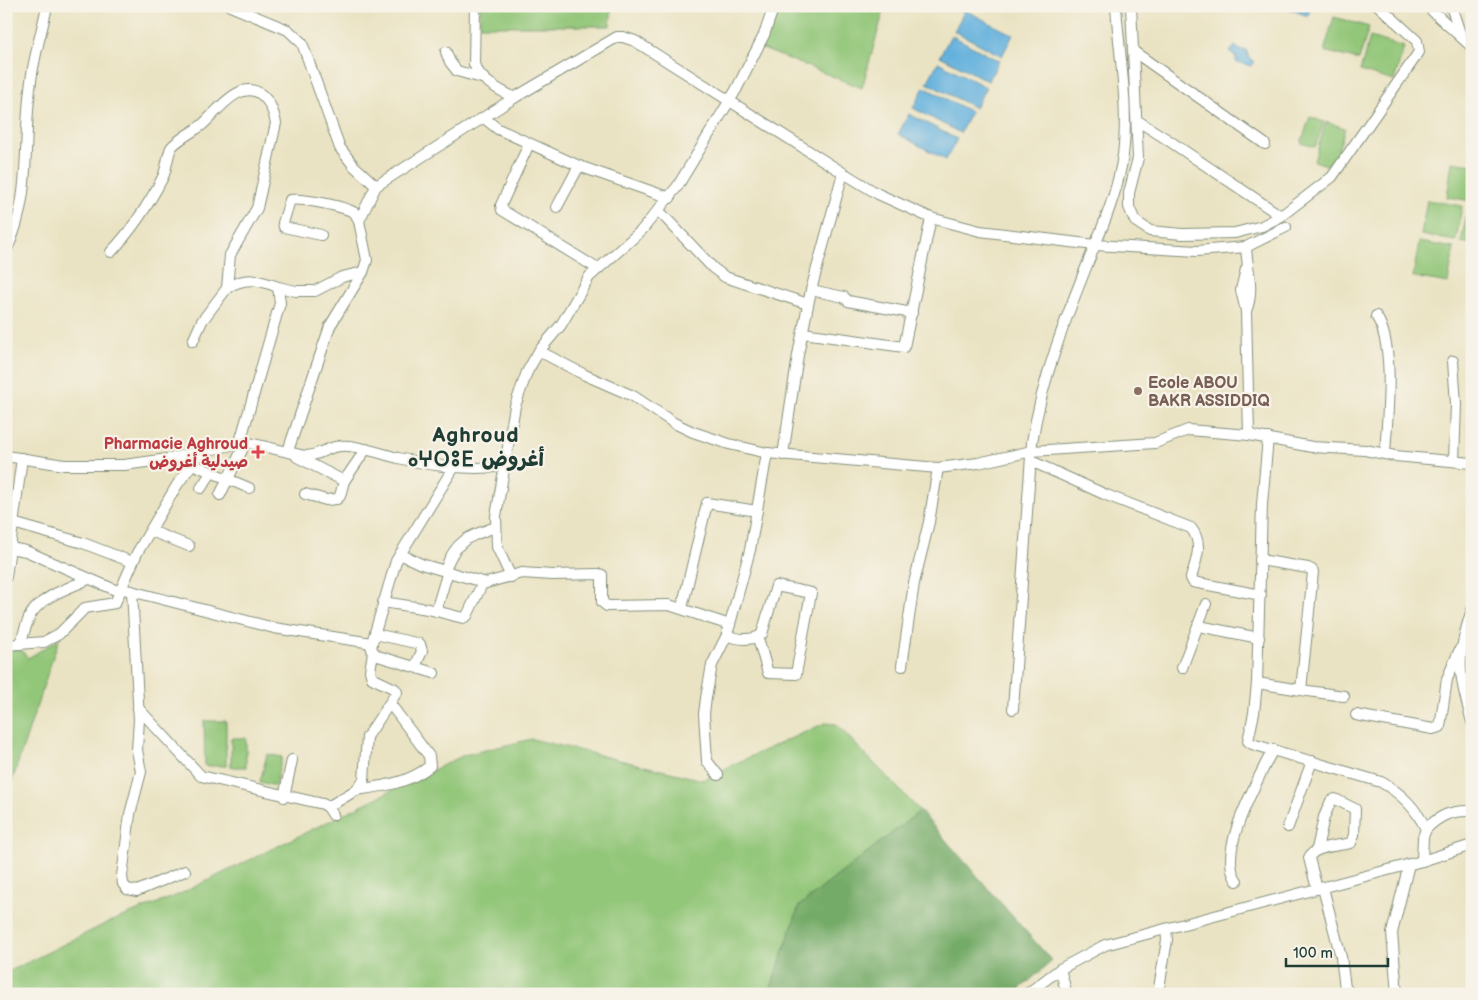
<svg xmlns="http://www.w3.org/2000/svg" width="1478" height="1000" font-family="'Balsamiq Sans','Playpen Sans Arabic','Noto Sans Tifinagh',sans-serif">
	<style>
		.green { fill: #92c678; stroke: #588256 }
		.forest { fill: #75ab68; stroke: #4a744e }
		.water { fill: #63b1dd; stroke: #417788 }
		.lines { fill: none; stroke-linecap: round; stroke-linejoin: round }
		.minor-casing { stroke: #84907c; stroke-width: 12 }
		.minor { stroke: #fff; stroke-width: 10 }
		.education-dot { fill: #8d6e63; stroke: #f7f3e8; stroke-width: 2 }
		.health-dot { fill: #e0444e; stroke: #f7f3e8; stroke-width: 2 }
		.labels { text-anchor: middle; stroke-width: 4.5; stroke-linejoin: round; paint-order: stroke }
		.education-label { font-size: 16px; font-weight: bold; fill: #785e54; stroke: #f7f3e8; text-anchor: start }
		.health-label { font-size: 16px; font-weight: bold; fill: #be3a42; stroke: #f7f3e8; text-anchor: end }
		.district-label { font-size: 21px; font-weight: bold; letter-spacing: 1px; fill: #1f3d34; stroke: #f7f3e8 }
	</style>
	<rect width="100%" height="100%" fill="#f7f3e8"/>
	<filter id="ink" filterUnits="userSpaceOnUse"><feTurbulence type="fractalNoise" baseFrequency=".02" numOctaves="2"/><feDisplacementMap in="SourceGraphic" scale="10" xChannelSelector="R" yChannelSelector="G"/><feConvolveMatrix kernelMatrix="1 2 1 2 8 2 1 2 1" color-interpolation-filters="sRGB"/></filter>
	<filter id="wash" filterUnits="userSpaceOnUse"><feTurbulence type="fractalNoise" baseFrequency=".0096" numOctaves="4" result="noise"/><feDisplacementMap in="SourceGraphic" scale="20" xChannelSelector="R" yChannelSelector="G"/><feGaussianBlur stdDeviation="1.12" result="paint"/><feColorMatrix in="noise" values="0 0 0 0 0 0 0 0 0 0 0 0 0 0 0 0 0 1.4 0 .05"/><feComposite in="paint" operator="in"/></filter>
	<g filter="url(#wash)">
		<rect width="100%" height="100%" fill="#eae3c3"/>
		<g class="green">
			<path d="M480,6H612L610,26H480Z"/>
			<path d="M772,6H885L862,88L758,47Z"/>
			<path d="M1334,17L1369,27L1359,60L1324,51Z"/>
			<path d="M1370,37L1404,47L1394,81L1360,71Z"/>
			<path d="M1310,117L1324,122L1315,147L1301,143Z"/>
			<path d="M1326,122L1345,128L1333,167L1314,161Z"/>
			<path d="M1452,162L1472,165V201L1447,197Z"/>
			<path d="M1427,200L1462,206L1456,241L1421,235Z"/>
			<path d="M1468,207L1472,208V244L1461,242Z"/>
			<path d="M1419,242L1454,248L1448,283L1413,277Z"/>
			<path d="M59,639L6,799V648L22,651L28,658Z"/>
			<path d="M204,721H226V766H205Z"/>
			<path d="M825,723L836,724L920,811L799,906L769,994H6V973L107,923L178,895L464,755L532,739L703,780L734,764Z"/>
			<rect x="231" y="738" width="15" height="29"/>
			<path d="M267,754L282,757L275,786L260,782Z"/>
		</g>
		<path class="forest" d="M920,811L1052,961L1014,994H769L799,906Z"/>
		<g class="water">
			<path d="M1281,6H1311L1308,16Z"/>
			<path d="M965,10L1013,35L1002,56L954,31Z"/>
			<path d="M951,35L999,61L988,81L940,56Z"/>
			<path d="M1235,46L1240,50H1247L1248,56L1254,62L1251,66L1236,62V57L1230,52Z"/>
			<path d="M938,62L986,87L975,108L927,83Z"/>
			<path d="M924,87L971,112L960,133L913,108Z"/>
			<path d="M909,114L957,139L946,160L898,134Z"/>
		</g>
	</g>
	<g filter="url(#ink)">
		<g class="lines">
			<g class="minor-casing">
				<g id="minor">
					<path d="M230,6L288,30L302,43L340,148L354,166L376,186"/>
					<path d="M475,6L474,64C481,82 499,89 514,98"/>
					<path d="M1116,6C1119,54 1129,106 1123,155C1119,185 1107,217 1095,245L1197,251L1246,247L1286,227"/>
					<path d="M1131,6L1138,158L1129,193V207L1135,221L1150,231L1182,234L1235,233L1262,226L1281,216L1332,177L1419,52L1417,41L1379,6"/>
					<path d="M1427,6L1472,47"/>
					<path d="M1451,6L1461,36"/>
					<path d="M1133,51L1265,144"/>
					<path d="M446,52L450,62L457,71L482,78"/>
					<path d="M484,118L498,129L579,166L670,198"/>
					<path d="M1138,121L1165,138L1281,216"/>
					<path d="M529,144L501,205L502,210L598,269"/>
					<path d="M557,207L579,166"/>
					<path d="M659,211L713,268L725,277L808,304"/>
					<path d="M359,221L376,186L514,98L617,37H623L635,41L837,169L878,194L931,218L980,231L1095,245C1069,310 1043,373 1032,442L1013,709"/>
					<path d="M1246,247C1247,269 1255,290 1246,311"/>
					<path d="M6,251C33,197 22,140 31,81C34,56 42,31 47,6"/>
					<path d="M111,252C132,230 149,204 163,177C167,168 167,157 171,148C175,141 194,131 202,125C217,112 241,76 263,96C271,103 274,113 276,123L257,208L230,255L227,288C245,276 260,280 278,287L280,303L240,442"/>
					<path d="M1246,269L1241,290L1246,311L1249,435L1312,447L1365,450L1395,456L1472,463"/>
					<path d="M278,287L296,291H315L342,277L363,272"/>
					<path d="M811,290L844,297L848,301L912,313"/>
					<path d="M1376,316C1396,345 1387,418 1385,454"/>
					<path d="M803,333L904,347L931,218"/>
					<path d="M193,341L202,321L227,288"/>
					<path d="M539,351L585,375L633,396L674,423L693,432L729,444L767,453L938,468L978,463L1032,451L1155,443L1188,430L1249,435"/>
					<path d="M1453,361L1456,404L1454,461"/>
					<path d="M1268,438L1262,504L1257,683L1254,713L1248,741L1252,744L1381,782C1401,793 1416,808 1426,829L1423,837L1422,861"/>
					<path d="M288,451L330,326L363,272L367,260L359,221L355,213C344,206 302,198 290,200L283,223L284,227L321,235"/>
					<path d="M783,455L798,355L811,290L843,173"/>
					<path d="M6,456L64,465H124L168,459L245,442L305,456C321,456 329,444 349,446C366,448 382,454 398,458C434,466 469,471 505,466"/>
					<path d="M297,457L344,481L366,449"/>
					<path d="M1031,461L1104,494L1191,528C1204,544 1196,560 1191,578L1193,582L1261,595"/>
					<path d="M192,464L249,488"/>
					<path d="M201,488L211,473"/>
					<path d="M305,494L326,500L337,499L340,496L344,481"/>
					<path d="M220,495L242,450"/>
					<path d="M6,521L83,543L132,562"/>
					<path d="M151,531L189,546"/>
					<path d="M10,548L26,551L120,592"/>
					<path d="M400,554L421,564L486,583L522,573L552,575L599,574L602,575V602L607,606L669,605L730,625"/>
					<path d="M445,570C455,541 468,536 496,527"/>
					<path d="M6,577L22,458"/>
					<path d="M511,577L497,547L496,516L515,406L527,372L539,351L561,325L589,277L641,231L677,187L736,90L764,35L774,6"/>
					<path d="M127,590L274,628L372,643"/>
					<path d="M132,591L139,720L137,750L141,772L130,814L122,876L123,884L127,889L137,891L185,871"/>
					<path d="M383,602L428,609L463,618L467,616L483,582"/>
					<path d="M682,608L707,503L757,511"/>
					<path d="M1472,610C1455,660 1459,673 1472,722"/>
					<path d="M436,611L448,571"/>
					<path d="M1199,626L1259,638"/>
					<path d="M375,634L420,644L422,651L415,667"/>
					<path d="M727,635C737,640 754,641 762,634L776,586L811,593L796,674L768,673L758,638"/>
					<path d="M20,644C24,634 26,623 31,614C42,596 71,587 89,579"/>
					<path d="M6,645L44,642L59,634L85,608L115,603L137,553L177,485L200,453"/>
					<path d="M902,666L914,583L929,522L938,468"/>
					<path d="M1182,668L1206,604"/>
					<path d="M434,673L378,656L373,652L371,646L396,561L454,467"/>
					<path d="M1257,683L1301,690L1313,572L1312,570L1308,568L1260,560"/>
					<path d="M1301,690L1344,696"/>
					<path d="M138,708L201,776L323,804L328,807L333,815"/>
					<path d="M1356,715L1433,729L1440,727L1447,679L1460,649"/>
					<path d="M718,775L707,761L704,714L706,698L712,665L727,635L750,550L767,453"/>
					<path d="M356,790C383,786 407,784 430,766L429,756L391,705"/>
					<path d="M284,797L292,760"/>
					<path d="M328,807L356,790L364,780L367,737L397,692L395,689L372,678L370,671L373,652"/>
					<path d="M1288,827L1312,761"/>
					<path d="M1426,829C1440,815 1452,810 1472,811"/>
					<path d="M1237,881C1215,852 1259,779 1273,749"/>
					<path d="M1323,888L1341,957L1345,988L1352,994"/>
					<path d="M1317,889L1309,858C1313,846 1339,846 1351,843L1354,835L1355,809L1335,799L1331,801L1324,817L1317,849"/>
					<path d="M1060,969L1067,994"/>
					<path d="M1027,994L1060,969L1105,945L1422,861L1472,845"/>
					<path d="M1158,994L1167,940L1166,929"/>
					<path d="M1397,994L1392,933L1409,864"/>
				</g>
			</g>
			<use href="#minor" class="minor"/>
		</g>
	</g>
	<circle class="education-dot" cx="1138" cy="391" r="5"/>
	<path class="health-dot" d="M255.5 444.5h5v5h5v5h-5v5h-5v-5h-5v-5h5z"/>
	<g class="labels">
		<g class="education-label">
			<text x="1148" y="388">Ecole ABOU<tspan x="1148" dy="18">BAKR ASSIDDIQ</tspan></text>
		</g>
		<g class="health-label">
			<text x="248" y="449">Pharmacie Aghroud<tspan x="248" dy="18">صيدلية أغروض</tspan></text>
		</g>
		<g class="district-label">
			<text x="476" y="442">Aghroud<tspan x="476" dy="24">ⴰⵖⵔⵓⴹ أغروض</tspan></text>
		</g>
	</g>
	<rect width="1478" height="1000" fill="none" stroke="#f7f3e8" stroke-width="25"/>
	<path d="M1286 958v8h102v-8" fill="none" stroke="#1f3d34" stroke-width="2.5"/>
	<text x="1293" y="958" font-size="15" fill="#1f3d34" stroke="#f7f3e8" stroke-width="4" paint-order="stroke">100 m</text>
</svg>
